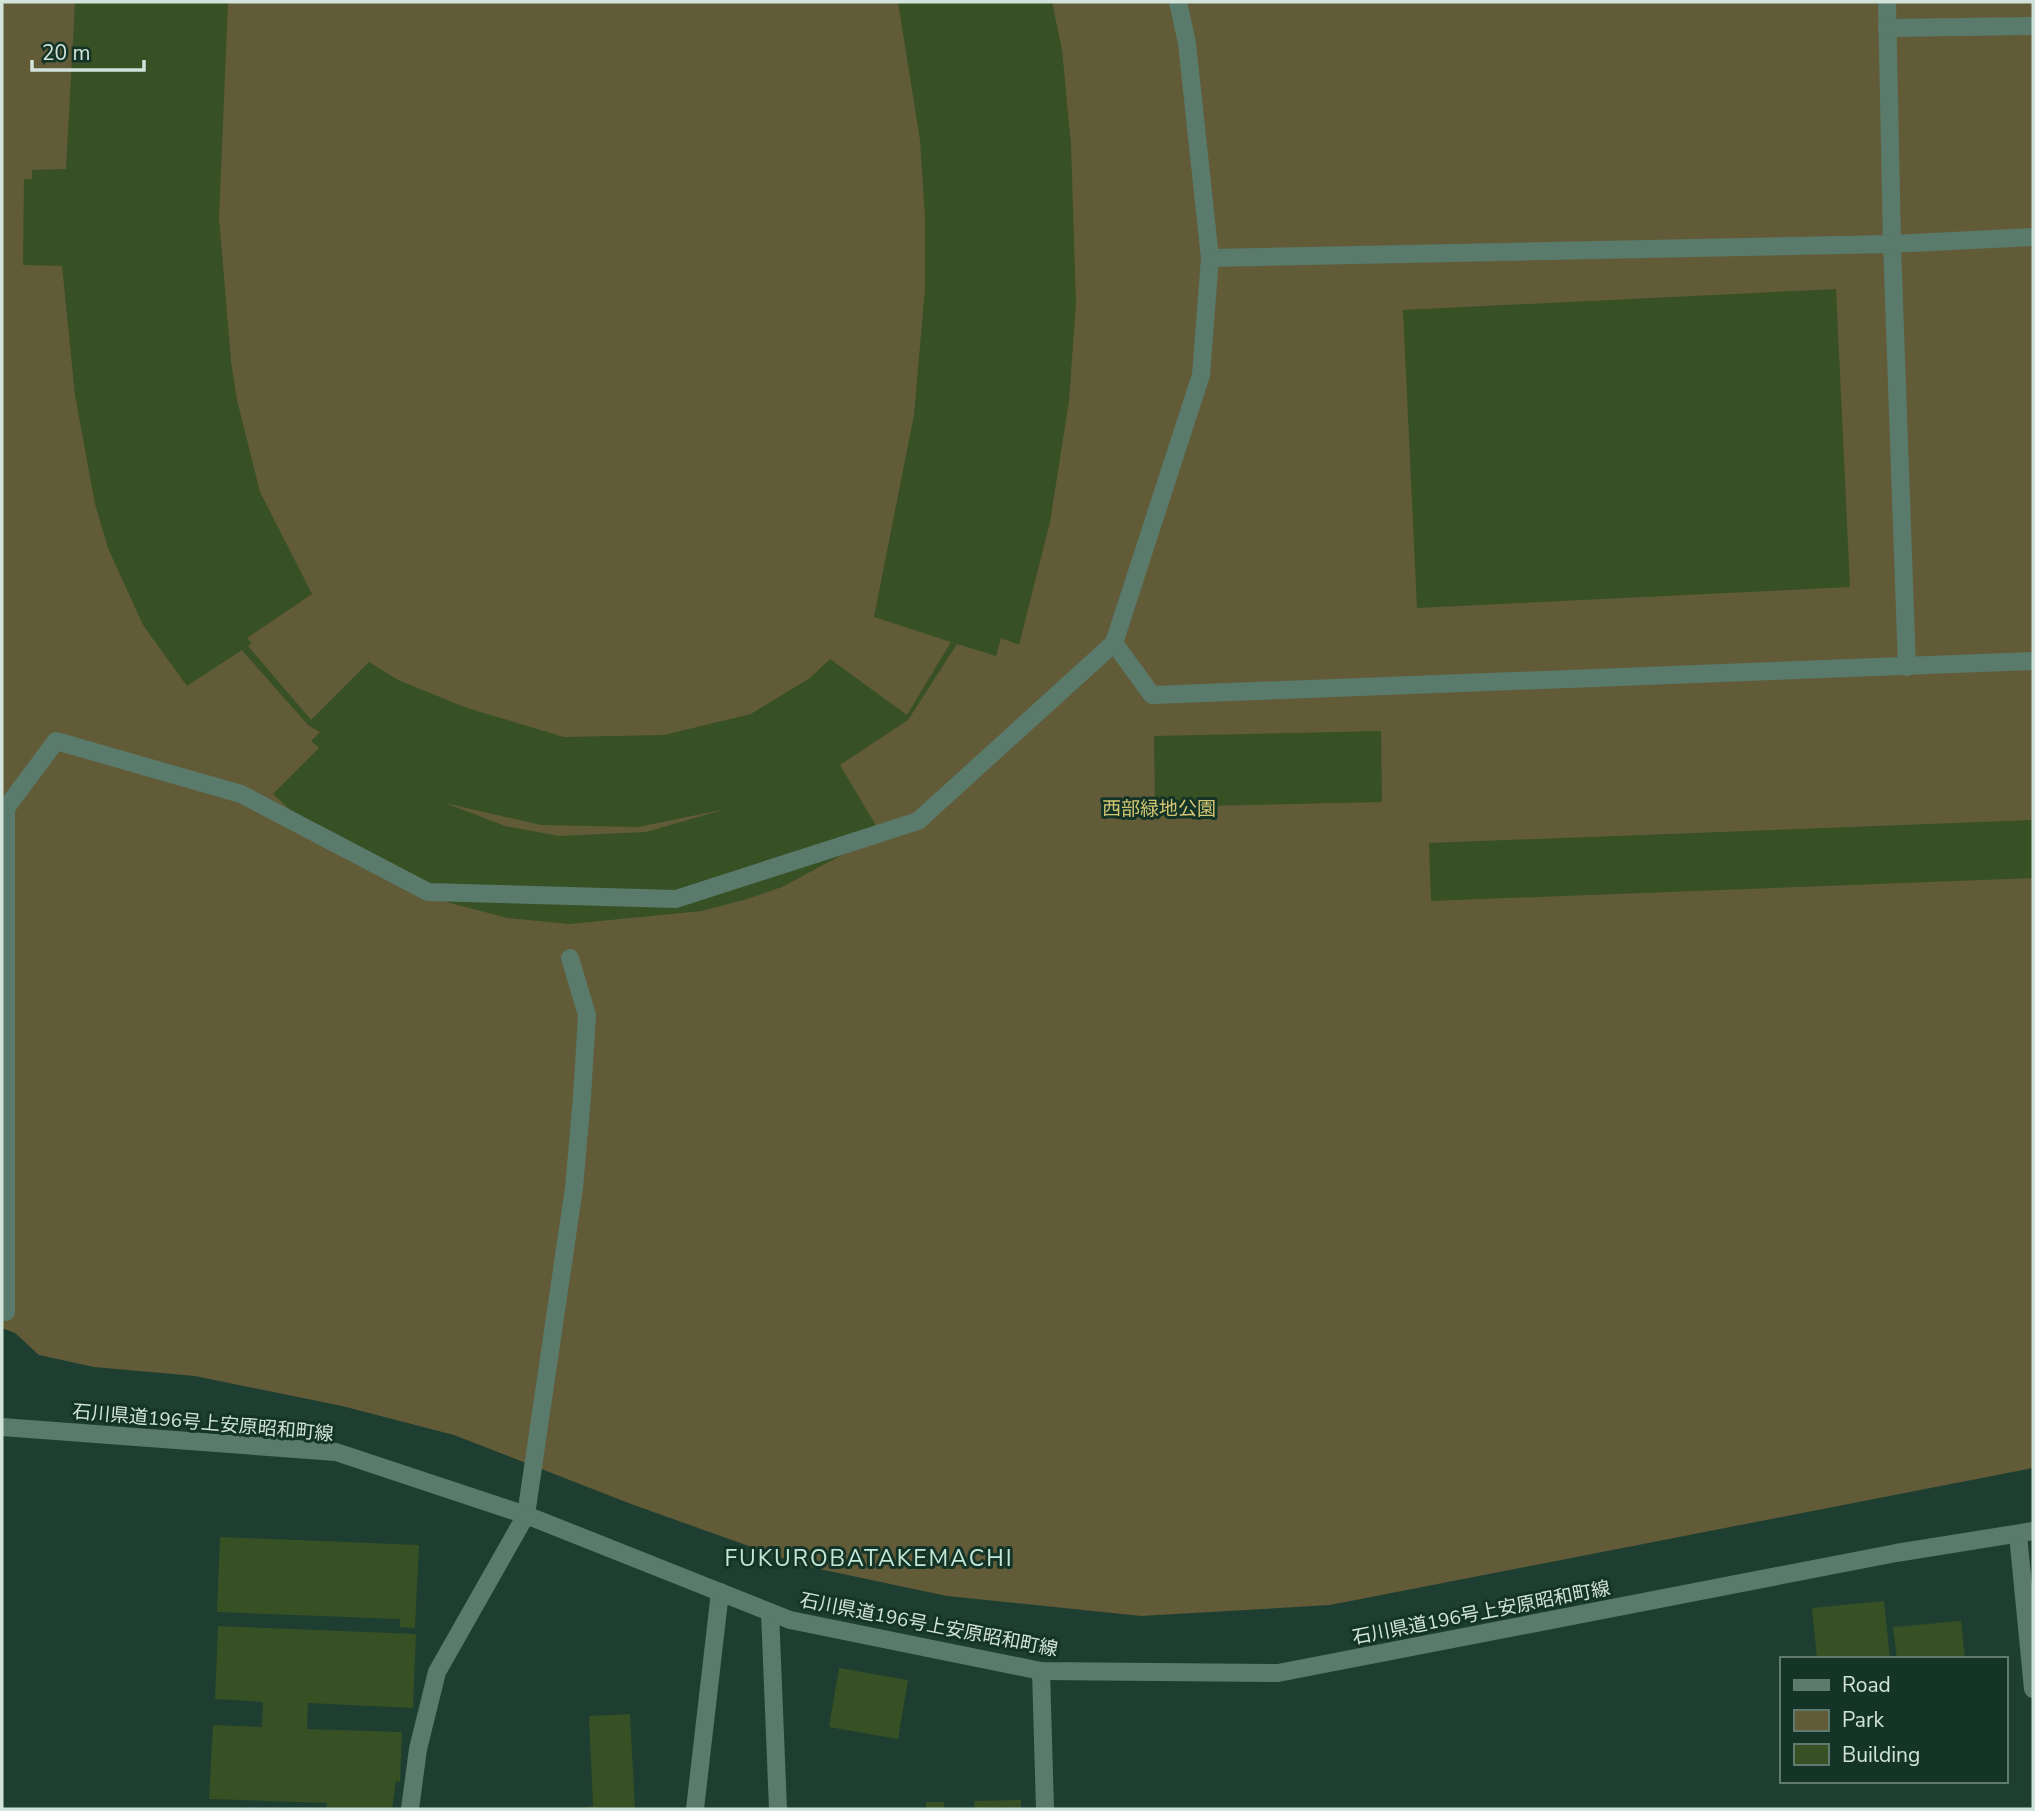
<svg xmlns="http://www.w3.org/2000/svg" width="2035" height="1811" font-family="'Nunito Sans','Noto Sans JP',sans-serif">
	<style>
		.green { fill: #615b38 }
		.building { fill: #375024; fill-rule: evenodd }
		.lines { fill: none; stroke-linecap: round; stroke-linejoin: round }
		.lane { stroke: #5a7a6c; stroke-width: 18 }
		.street { stroke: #5a7a6c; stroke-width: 18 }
		.secondary { stroke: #5a7a6c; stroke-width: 18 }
		.labels { text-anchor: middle; stroke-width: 6; stroke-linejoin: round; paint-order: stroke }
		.park-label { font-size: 19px; fill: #d3c673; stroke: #153428 }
		.street-label { font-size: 19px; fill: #d1e3da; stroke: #153428 }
		.quarter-label { font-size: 23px; letter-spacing: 2px; fill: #c4e7d7; stroke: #153428 }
	</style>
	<rect width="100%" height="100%" fill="#1f3e32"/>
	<path class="green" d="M2,2H2033V1468L1330,1605L1141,1616L947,1596L805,1566L631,1504L454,1435L342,1406L195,1376L94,1367L39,1355L15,1333L2,1328Z"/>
	<g class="building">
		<path d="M75,2H228L219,218L231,361L237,400L260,492L312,594L247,638L252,643L248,646L311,720L369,662L398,680L467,708L564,737L664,735L751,714L810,678L830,659L907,715L951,642L874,617L914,415L925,288V218L920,140L898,2H1052L1062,50L1071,145L1076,303L1069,401L1050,522L1019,645L1001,638L996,656L957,644L908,720L840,765L881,834L782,887L747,899L702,911L569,924L507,918L443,901L301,820L273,794L319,748L311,741L320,732L308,725L242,650L187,686L143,625L108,548L95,504L75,395L62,266L23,265L24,179H32V170L66,169ZM445,803L541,825L638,827L726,809L646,832L559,836L505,826Z"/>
		<path d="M1836,289L1850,587L1417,608L1403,310Z"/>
		<path d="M1381,731L1382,802L1155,807L1154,736Z"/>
		<path d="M2033,820V878L1431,901L1429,843Z"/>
		<path d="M220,1537L419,1545L415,1628L400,1627V1619L217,1612Z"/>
		<path d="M1884,1601L1890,1659H1817L1812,1608Z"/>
		<path d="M1961,1621L1965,1659H1897L1893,1627Z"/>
		<path d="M218,1626L416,1634L413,1708L308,1703L307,1729L402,1732L400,1782L396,1781L392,1809H327V1803L209,1799L213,1725L262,1727L263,1702L215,1699Z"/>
		<path d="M839,1668L908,1680L898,1739L829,1727Z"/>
		<path d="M630,1714L635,1809H575L593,1806L589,1716Z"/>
		<path d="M1021,1800V1809H975L974,1801Z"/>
		<rect x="926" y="1802" width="18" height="7"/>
	</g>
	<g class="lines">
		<g class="lane">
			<path d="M1178,2L1187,43L1210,258L1201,375L1114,643L1152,695L2033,661"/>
			<path d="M1887,2L1892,244L1907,667"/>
			<path d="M1887,28L2033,26"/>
			<path d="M1210,258L1892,244L2033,237"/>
			<path d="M6,1312V808L56,741L241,794L428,892L676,899L918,821L1114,643"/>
			<path d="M526,1515L574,1188L582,1097L587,1015L570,958"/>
		</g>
		<g class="street">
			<path d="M2018,1535L2033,1689"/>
			<path d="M770,1612L778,1809"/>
			<path d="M1041,1671L1045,1809"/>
			<path d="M410,1809L418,1749L437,1672L526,1515"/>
			<path d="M695,1809L720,1592"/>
		</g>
		<path class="secondary" d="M2,1427L336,1452L526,1515L790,1620L1041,1671L1278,1673L1896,1553L2033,1531"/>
	</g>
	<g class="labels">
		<g class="park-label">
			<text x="1159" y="815">西部緑地公園</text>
		</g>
		<g class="street-label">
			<text transform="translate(203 1422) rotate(5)" y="7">石川県道196号上安原昭和町線</text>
			<text transform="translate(1481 1612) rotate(-11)" y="7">石川県道196号上安原昭和町線</text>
			<text transform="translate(929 1624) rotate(11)" y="7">石川県道196号上安原昭和町線</text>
		</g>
		<g class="quarter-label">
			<text x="869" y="1566">FUKUROBATAKEMACHI</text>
		</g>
	</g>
	<rect width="2035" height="1811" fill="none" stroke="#d1e3da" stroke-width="7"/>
	<rect x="1780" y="1657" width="228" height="126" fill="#153428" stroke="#607a6f" stroke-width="2"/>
	<rect x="1794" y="1680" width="35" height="10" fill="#5a7a6c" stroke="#607a6f" stroke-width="2"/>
	<text x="1842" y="1692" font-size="21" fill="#d1e3da">Road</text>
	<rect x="1794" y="1710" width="35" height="21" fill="#615b38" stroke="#607a6f" stroke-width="2"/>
	<text x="1842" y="1727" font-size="21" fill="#d1e3da">Park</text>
	<rect x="1794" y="1744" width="35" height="21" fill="#375024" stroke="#607a6f" stroke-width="2"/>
	<text x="1842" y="1762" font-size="21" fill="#d1e3da">Building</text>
	<path d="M32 60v10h112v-10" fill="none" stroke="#d1e3da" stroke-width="3.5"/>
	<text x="42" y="60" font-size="21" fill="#d1e3da" stroke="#153428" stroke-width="5" paint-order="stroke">20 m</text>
</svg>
